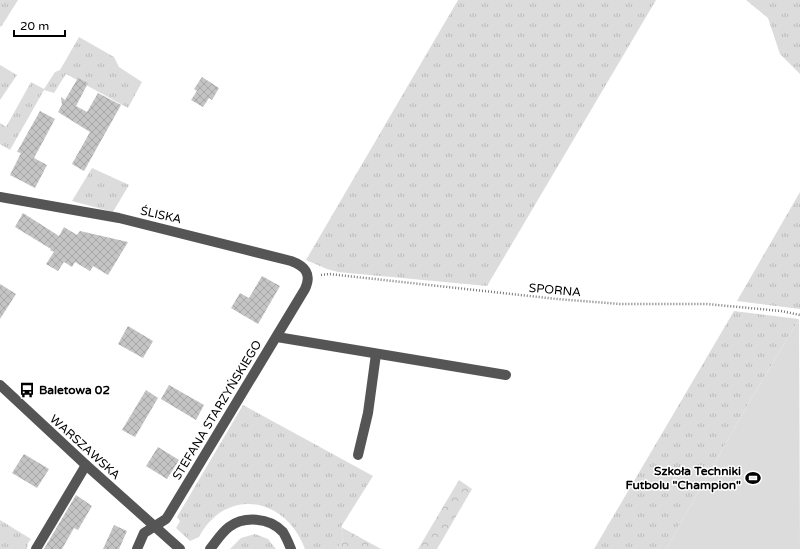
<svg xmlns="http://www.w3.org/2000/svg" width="800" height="549" font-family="'Varela Round',sans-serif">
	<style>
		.grass { fill: url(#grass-tufts) }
		.forest { fill: url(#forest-crowns) }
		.green { fill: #dcdcdc }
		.building { fill: url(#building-cross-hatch) }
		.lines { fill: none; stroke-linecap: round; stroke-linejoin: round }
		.path { stroke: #777; stroke-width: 2.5; stroke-dasharray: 1 2; stroke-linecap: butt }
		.minor { stroke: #555; stroke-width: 10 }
		.labels { text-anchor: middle; stroke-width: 3; stroke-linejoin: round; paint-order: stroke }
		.street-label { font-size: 12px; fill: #000; stroke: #fff }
		.poi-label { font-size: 12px; font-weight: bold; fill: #000; stroke: #fff; text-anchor: start }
	</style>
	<defs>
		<pattern id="grass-tufts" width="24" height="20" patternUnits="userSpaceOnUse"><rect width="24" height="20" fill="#dcdcdc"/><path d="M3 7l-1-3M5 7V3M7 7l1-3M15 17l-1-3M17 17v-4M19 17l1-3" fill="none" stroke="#bbb"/></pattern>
		<pattern id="forest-crowns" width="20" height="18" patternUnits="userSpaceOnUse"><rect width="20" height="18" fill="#dcdcdc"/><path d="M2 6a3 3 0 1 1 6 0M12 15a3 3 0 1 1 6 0" fill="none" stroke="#bbb"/></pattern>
		<pattern id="building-cross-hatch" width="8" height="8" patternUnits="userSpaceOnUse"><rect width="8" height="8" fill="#c4c4c4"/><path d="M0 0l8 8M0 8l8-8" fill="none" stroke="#a7a7a7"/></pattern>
	</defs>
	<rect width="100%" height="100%" fill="#fff"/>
	<g class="grass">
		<path d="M0,0H18L1,27L0,26Z"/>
		<path d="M458,0H656L487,286L338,272L327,269L306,260Z"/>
		<path d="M746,0H800V74L780,54L768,18Z"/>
		<path d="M79,37L114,57L119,67L142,82L128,108L66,74L54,93L44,90L10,150L0,144V123L6,127L31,82L44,89L55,72L60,70Z"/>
		<path d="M0,65L17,75L0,100Z"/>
		<path d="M92,168L129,185L113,212L72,201Z"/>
		<path d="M800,192V309L737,301Z"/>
		<path d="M734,311L799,319L747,406L666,549H594Z"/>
		<path d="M243,405L373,476L341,527C344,538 344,540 337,549H305C286,497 226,486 199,537L190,541L176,528L180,521L177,517Z"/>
		<path d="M0,520L31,539L28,543L27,549H0Z"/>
		<path d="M255,534L268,539L276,549H230L241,538Z"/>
	</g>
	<g class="forest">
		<path d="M459,480L472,489L437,549H418Z"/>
		<path d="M341,527L381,549H337C344,540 344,538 341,527Z"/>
	</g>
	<path class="green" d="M799,319L800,549H666L747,406Z"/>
	<g class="building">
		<path d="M202,77L219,88L212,100L209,98L203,107L191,100L197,91L194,89Z"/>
		<path d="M78,78L88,83L76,106L87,112L98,93L121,105L84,171L72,164L90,132L58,112L62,105L61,97L65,100Z"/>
		<path d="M40,111L55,119L34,158L47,165L35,188L10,175L21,153L17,152Z"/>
		<path d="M23,213L59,236L64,227L77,235L80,231L128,242L108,275L93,266L90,271L75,262L72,267L64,262L58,271L46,264L54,252L50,250L51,249L15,227Z"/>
		<path d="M262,276L280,286L258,324L231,308L240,293L249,298Z"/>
		<path d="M0,284L16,294L0,319Z"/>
		<path d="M128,326L153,341L143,358L118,344Z"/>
		<path d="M169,385L204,405L196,420L161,399Z"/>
		<path d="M146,390L158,398L135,437L122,430Z"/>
		<path d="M158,447L179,460L167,479L146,466Z"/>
		<path d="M24,454L49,469L37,488L12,473Z"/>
		<path d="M76,495L92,506L78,530L74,528L62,549H44Z"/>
		<path d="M114,525L127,531L119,549H103Z"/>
	</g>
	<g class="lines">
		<path class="path" d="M321,275L329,274L557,299L620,304H707L781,311L800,315"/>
		<g class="minor">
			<path d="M0,197L119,218L291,261C305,266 312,274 305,289L168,516L166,519L144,533L137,549"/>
			<path d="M277,337L506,375"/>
			<path d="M0,385L86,465L180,549"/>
			<path d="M358,455L368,413L376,354"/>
			<path d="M36,549L86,465"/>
			<path d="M210,549C216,542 221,533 229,527C244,516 269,517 283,532C286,537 289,544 291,549"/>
		</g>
	</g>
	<defs>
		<g id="bus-bare" transform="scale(1.2)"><path d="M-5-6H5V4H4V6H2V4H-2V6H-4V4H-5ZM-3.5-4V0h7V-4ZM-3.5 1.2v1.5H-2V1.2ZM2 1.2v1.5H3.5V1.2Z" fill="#000" stroke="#fff" stroke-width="2.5" paint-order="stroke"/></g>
		<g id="stadium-bare" transform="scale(1.2)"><path d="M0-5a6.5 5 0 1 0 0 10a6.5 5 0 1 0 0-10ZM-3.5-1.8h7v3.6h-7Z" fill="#000" stroke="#fff" stroke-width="2.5" paint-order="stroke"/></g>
	</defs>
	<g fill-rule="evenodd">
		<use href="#bus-bare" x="27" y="390"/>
		<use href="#stadium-bare" x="753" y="478"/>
	</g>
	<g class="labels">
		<g class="street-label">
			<text transform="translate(161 215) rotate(13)" y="4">ŚLISKA</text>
			<text transform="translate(555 290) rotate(5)" y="4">SPORNA</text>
			<text transform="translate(217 410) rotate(-59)" y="4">STEFANA STARZYŃSKIEGO</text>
			<text transform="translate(85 447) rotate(42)" y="4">WARSZAWSKA</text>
		</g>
		<g class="poi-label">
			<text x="39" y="394">Baletowa 02</text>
			<text x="741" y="475" text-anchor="end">Szkoła Techniki<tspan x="741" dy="14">Futbolu "Champion"</tspan></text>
		</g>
	</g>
	<path d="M14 30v6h51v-6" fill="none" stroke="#000000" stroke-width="2"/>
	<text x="20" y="30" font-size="12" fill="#000000" stroke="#ffffff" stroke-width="3" paint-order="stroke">20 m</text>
</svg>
